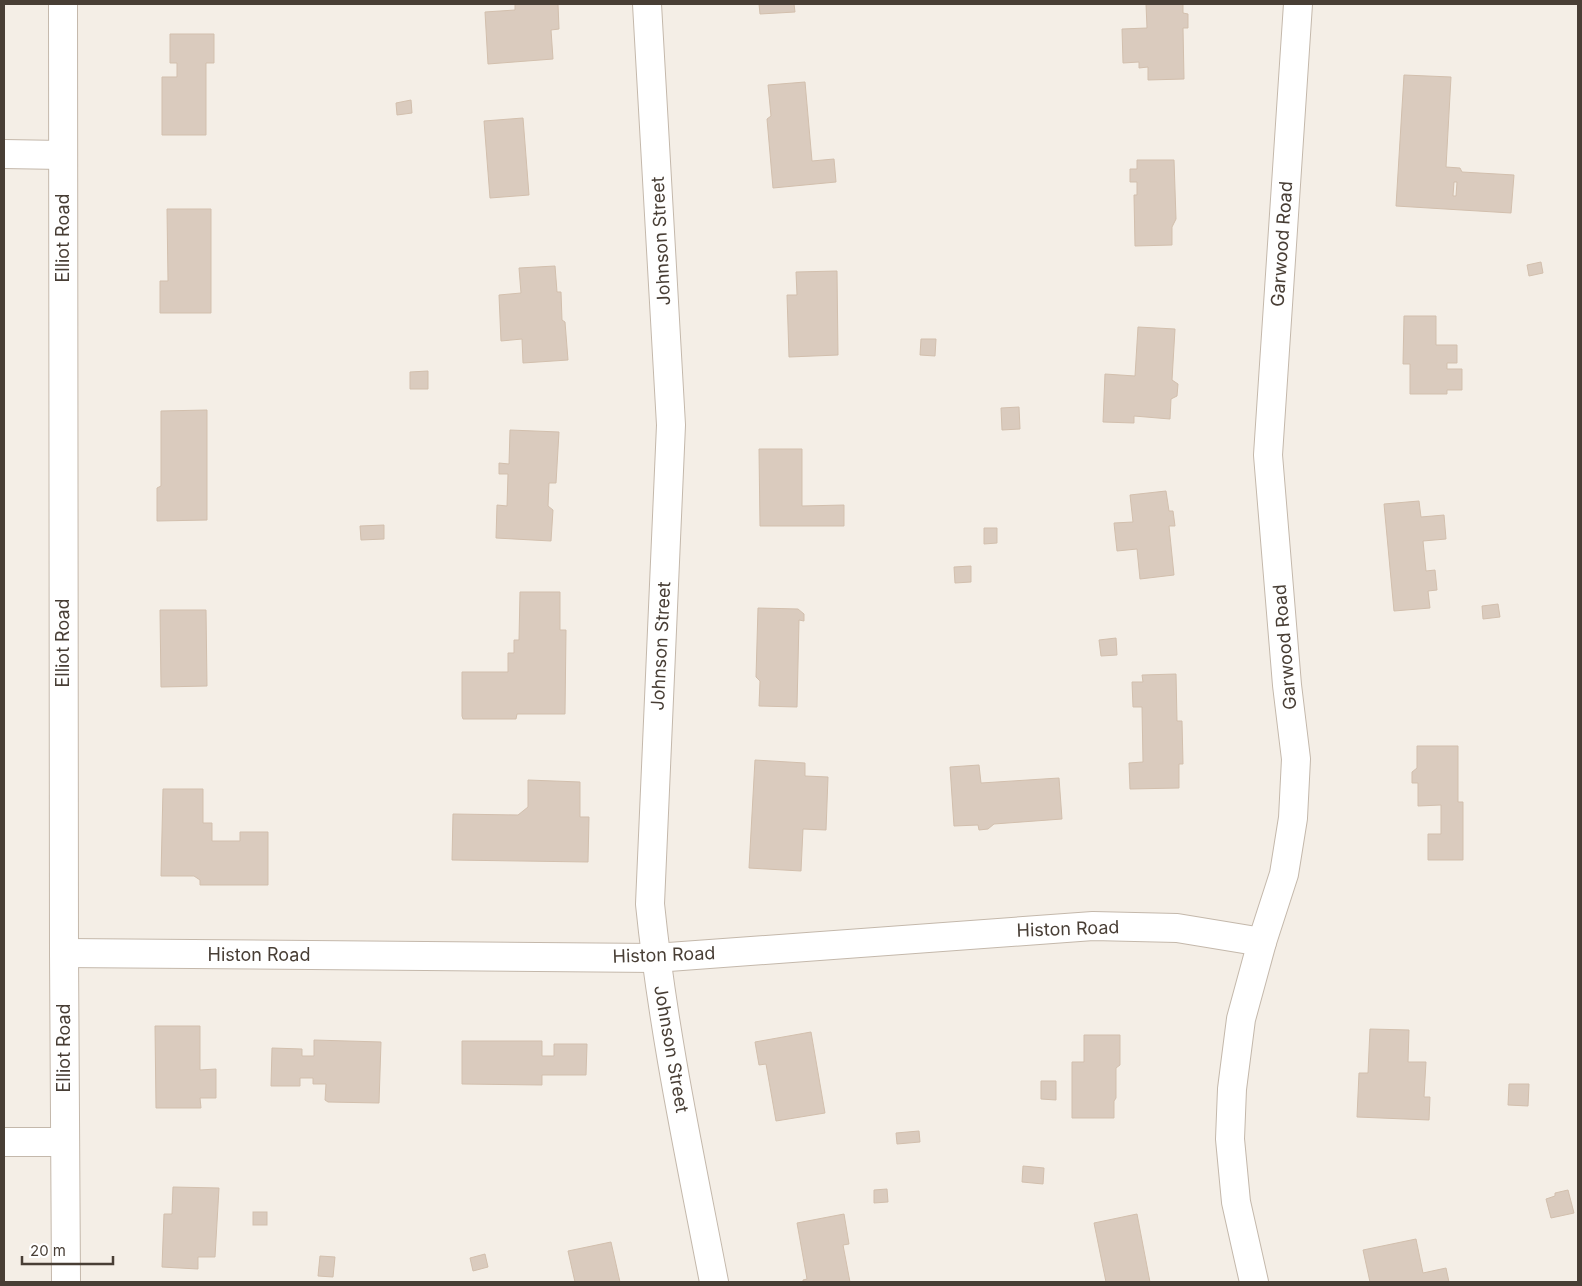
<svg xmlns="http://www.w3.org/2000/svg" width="1582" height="1286" font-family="Inter,sans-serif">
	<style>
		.building { fill: #dacbbe; stroke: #d2bfad; fill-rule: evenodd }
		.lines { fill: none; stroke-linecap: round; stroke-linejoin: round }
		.street-casing { stroke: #c4b8ab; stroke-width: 30 }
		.street { stroke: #fff; stroke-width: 28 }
		.labels { text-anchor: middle; stroke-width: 5; stroke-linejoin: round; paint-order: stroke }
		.street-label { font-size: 18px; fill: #483e35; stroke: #fff }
	</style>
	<rect width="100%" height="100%" fill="#f4eee6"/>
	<g class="building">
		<path d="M515,4H558L559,29L551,30L553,59L488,64L485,12L515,10Z"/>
		<path d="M759,4H794L795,12L760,14Z"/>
		<path d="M1146,4H1183V13L1188,14V28H1183L1184,79L1148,80V67L1139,68V62L1123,63L1122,29L1147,28Z"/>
		<path d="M170,34H214V63H206V135H162V77H177V63H170Z"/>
		<path d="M1404,75L1451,77L1446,167L1460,168L1462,172L1514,175L1511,213L1396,206ZM1454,182H1457L1456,196H1453Z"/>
		<path d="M805,82L812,161L834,159L836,182L773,188L767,119L771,116L768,85Z"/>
		<path d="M411,100L412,113L397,115L396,103Z"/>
		<path d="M523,118L529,195L490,198L484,121Z"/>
		<path d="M1137,160H1174L1176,219L1172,227V245L1135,246L1134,195H1137V182H1130V169H1137Z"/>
		<path d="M167,209H211V313H160V281H168Z"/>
		<path d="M1541,262L1543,273L1529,276L1527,265Z"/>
		<path d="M555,266L557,292H561L562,320L565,322L568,360L523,363L522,339L501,341L499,295L521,293L519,268Z"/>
		<path d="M837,271L838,355L789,357L787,295H797L796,272Z"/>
		<path d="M1404,316H1436V345H1457V363H1447V369H1462V390H1447V394H1410V364H1403Z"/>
		<path d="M1138,327L1175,329L1172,380L1178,384L1177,396L1171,399L1170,419L1134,416V423L1103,422L1105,374L1135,376Z"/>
		<path d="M921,339H936L935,356L920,355Z"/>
		<path d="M428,371V389H410V372Z"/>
		<path d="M1019,407L1020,429L1002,430L1001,408Z"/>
		<path d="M207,410V520L157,521V488L161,486V411Z"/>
		<path d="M510,430L559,432L556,483H549L548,506L553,510L551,541L496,538L497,505L507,506L508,474H499V463L509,464Z"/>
		<path d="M759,449H802V506L844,505V526H760Z"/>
		<path d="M1166,491L1169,511H1173L1175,526H1169L1174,575L1140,579L1137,549L1117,551L1114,523L1133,522L1130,495Z"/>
		<path d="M1419,501L1421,517L1444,515L1446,539L1423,541L1426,571L1435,570L1437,590L1428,591L1430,608L1394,611L1384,504Z"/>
		<path d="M384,525V539L361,540L360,526Z"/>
		<path d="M984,528H997V543L984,544Z"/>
		<path d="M971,566V582L955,583L954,567Z"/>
		<path d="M520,592H560V630H566L565,714H517L516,719H463L462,716V672H508V653H514V640H519Z"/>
		<path d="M1498,604L1500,617L1483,619L1482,606Z"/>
		<path d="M758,608L798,609L804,614V621L799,620L797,707L759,706L760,681L756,677Z"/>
		<path d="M160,610H206L207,686L161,687Z"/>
		<path d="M1116,638L1117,655L1101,656L1099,640Z"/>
		<path d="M1176,674L1177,721H1182L1183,764H1179V788L1130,789L1129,763L1143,762L1142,707H1133L1132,682H1143L1142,675Z"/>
		<path d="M1417,746H1458V802H1463V860H1428V834H1441V805L1418,806V783H1412V772L1417,768Z"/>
		<path d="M755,760L805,763V776L828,777L826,830L803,829L801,871L749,868Z"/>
		<path d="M979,765L981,783L1059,778L1062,819L994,824L988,829L979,830L978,825L954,826L950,767Z"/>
		<path d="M528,780L580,782V817H589L588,862L452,860L453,814L518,815L528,807Z"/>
		<path d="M163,789H203V823H212V841H240V832H268V885H200V880L194,876H161Z"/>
		<path d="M155,1026H200V1070L216,1069V1098H200L201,1108H156Z"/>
		<path d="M1370,1029L1409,1030L1408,1062H1426L1424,1097H1430L1429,1120L1357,1117L1359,1073H1368Z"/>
		<path d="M811,1032L825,1113L776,1121L766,1064L759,1065L755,1042Z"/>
		<path d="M1084,1035H1120V1065L1116,1068V1098L1114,1101V1118H1072V1062H1084Z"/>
		<path d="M314,1040L381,1042L379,1103L328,1102L325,1100L326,1084H313V1078H300V1086H271L272,1048L302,1049V1056H314Z"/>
		<path d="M462,1041H542V1056H554V1044H587L586,1075H542V1085L462,1084Z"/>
		<path d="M1041,1081H1056V1100L1041,1099Z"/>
		<path d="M1509,1084H1529L1528,1106L1508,1105Z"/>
		<path d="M919,1131L920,1142L897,1144L896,1133Z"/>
		<path d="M1023,1166L1044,1168L1043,1184L1022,1182Z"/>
		<path d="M173,1187L219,1188L215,1257H198V1269L162,1267L164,1214H172Z"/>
		<path d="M887,1189L888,1202L874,1203V1190Z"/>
		<path d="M1568,1190L1574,1213L1551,1218L1546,1199L1555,1196V1193Z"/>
		<rect x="253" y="1212" width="14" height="13"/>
		<path d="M844,1214L849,1244L843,1245L850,1282H803V1280L807,1279L797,1223Z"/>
		<path d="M1137,1214L1150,1282H1106L1094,1223Z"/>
		<path d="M1416,1239L1423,1273L1446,1268L1449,1282H1370L1363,1250Z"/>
		<path d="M611,1242L620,1282H575L568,1251Z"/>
		<path d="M485,1254L488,1267L473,1271L470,1258Z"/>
		<path d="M320,1256L335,1257L333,1277L318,1276Z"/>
	</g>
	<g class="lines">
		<g class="street-casing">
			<g id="street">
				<path d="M63,4L64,953L66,1282"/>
				<path d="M647,4L671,425L650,904C663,1032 690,1157 714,1282"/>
				<path d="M4,154L62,155"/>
				<path d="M64,953L655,958L1093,926L1177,928L1262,942"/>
				<path d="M4,1142H65"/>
				<path d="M1254,1282L1236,1202L1230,1139L1232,1089L1241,1019L1262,942L1284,874L1293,818L1296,759L1287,685L1268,455L1298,4"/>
			</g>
		</g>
		<use href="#street" class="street"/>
	</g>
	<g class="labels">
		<g class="street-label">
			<text transform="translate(63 238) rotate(-90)" y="6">Elliot Road</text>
			<text transform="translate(661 241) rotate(-93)" y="6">Johnson Street</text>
			<text transform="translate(1282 244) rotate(-86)" y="6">Garwood Road</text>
			<text transform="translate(63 643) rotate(-90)" y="6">Elliot Road</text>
			<text transform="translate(661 646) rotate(-87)" y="6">Johnson Street</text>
			<text transform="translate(1285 647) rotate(-95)" y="6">Garwood Road</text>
			<text transform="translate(1068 929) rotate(-2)" y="6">Histon Road</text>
			<text x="259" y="961">Histon Road</text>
			<text transform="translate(664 955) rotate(-2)" y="6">Histon Road</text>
			<text transform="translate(64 1048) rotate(-90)" y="6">Elliot Road</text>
			<text transform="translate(671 1049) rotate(80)" y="6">Johnson Street</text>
		</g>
	</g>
	<rect width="1582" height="1286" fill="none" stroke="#483e35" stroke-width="10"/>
	<path d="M22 1256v8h91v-8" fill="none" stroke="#483e35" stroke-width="2.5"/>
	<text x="30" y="1256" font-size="15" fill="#483e35" stroke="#ffffff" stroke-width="4" paint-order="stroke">20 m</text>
</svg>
